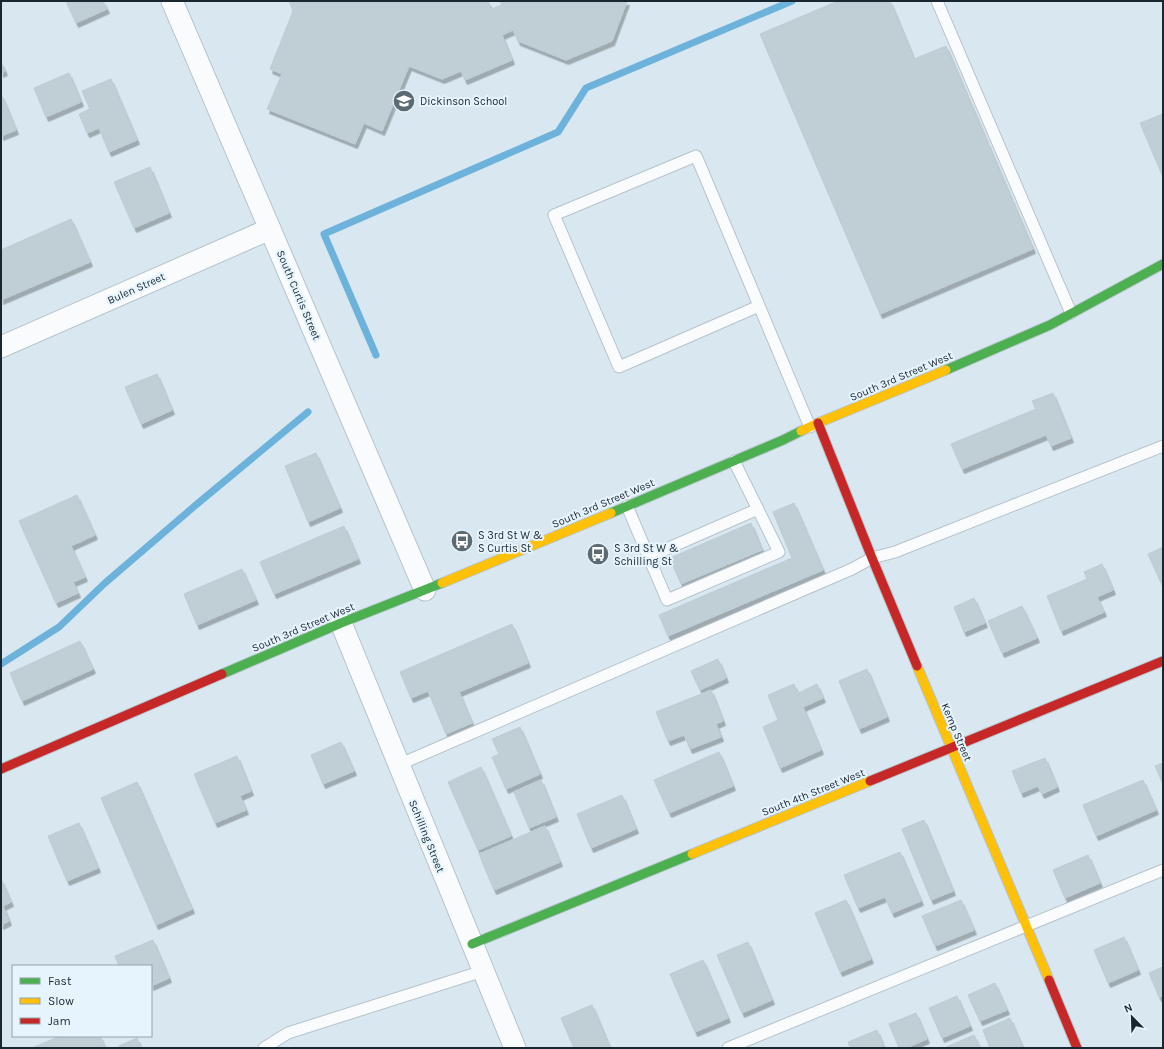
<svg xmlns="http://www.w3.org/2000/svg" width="1164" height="1049" font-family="Karla,sans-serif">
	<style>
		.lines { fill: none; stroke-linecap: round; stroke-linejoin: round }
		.stream { stroke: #6cb2da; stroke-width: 7 }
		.building { fill: #c0ced6; stroke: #beccd4; filter: url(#shadow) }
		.lane-casing { stroke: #b6c3cb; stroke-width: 13 }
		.street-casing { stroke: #b6c3cb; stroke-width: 23 }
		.fast-casing { stroke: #b6c3cb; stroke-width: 11 }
		.slow-casing { stroke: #b6c3cb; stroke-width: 11 }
		.jam-casing { stroke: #b6c3cb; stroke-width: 11 }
		.lane { stroke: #f9fbfd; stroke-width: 11 }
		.street { stroke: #f9fbfd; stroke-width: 21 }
		.fast { stroke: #4caf50; stroke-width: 9 }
		.slow { stroke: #ffc107; stroke-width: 9 }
		.jam { stroke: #c62828; stroke-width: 9 }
		.labels { text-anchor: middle; stroke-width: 4; stroke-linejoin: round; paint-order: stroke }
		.poi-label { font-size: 11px; fill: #1a2730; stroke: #e6f4fd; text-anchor: start }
		.street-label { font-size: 11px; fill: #1a2730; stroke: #e6f4fd }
	</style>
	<defs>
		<filter id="shadow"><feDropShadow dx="2.5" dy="4.5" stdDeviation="0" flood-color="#0004"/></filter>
	</defs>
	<rect width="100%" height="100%" fill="#d8e7f0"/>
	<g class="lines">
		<g class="stream">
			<path d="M376,355L324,234L558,132L586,88L792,1"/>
			<path d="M1,664L59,627L105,583L197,504L308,412"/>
		</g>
	</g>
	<g class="building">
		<path d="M66,1H103L107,9L76,23Z"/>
		<path d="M289,1H488L491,9L502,5L500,1H627L612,41L566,60L518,41L513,30L502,35L512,60L465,80L461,71L442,79L409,66L382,131L364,123L355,144L267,109L282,74L270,69L293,11Z"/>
		<path d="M838,1H890L914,59L946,46L1033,249L880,314L760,34Z"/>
		<path d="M1,62L5,71L1,73Z"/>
		<path d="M69,73L81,102L46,117L34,88Z"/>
		<path d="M111,79L137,140L109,152L99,128L87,133L79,114L90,109L82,91Z"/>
		<path d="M1,94L16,130L1,136Z"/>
		<path d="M1163,114V177L1140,123Z"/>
		<path d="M150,167L169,213L134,228L114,182Z"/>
		<path d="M71,219L90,262L1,300V250Z"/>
		<path d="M157,374L172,410L141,424L125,387Z"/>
		<path d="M1053,393L1071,438L1051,446L1046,435L962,469L951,444L1036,409L1032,401Z"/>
		<path d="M316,453L340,508L308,522L285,466Z"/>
		<path d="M77,495L95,535L71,546L85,577L73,582L78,593L56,603L19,521Z"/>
		<path d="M794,503L823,570L668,636L659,615L792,558L773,512Z"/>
		<path d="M751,523L762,550L681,584L670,558Z"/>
		<path d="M344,526L358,559L274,594L260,562Z"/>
		<path d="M1163,547V587L1148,554Z"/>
		<path d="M1102,564L1113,590L1097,597L1104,612L1061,631L1047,596L1087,579L1084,572Z"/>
		<path d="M242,569L256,600L197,625L184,594Z"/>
		<path d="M974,598L985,623L964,632L954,607Z"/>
		<path d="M1022,606L1037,638L1002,653L988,621Z"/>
		<path d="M512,624L528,663L459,692L472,723L446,734L428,691L411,698L400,672Z"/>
		<path d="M80,641L93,669L22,701L10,673Z"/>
		<path d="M718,659L726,678L700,690L691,671Z"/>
		<path d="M867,669L887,717L859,729L839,681Z"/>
		<path d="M794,684L798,693L817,684L823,698L803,707L821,750L780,768L763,727L778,720L768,695Z"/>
		<path d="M711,690L723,721L716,724L721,737L690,749L684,735L668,741L656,712Z"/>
		<path d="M520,727L540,774L506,789L492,757L499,754L492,739Z"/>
		<path d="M341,742L354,771L323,784L311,755Z"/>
		<path d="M719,752L733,786L669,813L654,780Z"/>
		<path d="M237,756L251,791L240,796L246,810L215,823L194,774Z"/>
		<path d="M1045,758L1057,787L1042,794L1038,786L1021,793L1012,771Z"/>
		<path d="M1163,763V784L1155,766Z"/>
		<path d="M481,767L511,836L478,850L448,782Z"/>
		<path d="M541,780L556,817L529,828L514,792Z"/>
		<path d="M1143,780L1156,810L1096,836L1083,805Z"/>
		<path d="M137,782L192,909L156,925L101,798Z"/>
		<path d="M622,795L636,829L591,848L577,814Z"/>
		<path d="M924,820L953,891L931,900L902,829Z"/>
		<path d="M79,823L98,868L67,881L48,836Z"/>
		<path d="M545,826L560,862L494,890L479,854Z"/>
		<path d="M900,852L921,901L892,913L885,897L858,908L844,875Z"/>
		<path d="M1088,855L1100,883L1065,898L1053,870Z"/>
		<path d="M1,879L11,902L3,906L9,921L1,925Z"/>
		<path d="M846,900L871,959L840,972L815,913Z"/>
		<path d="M961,900L974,930L935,946L922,916Z"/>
		<path d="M1124,937L1138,970L1108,983L1094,950Z"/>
		<path d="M153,940L169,978L151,986V966H119L115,956Z"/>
		<path d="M748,942L772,1000L742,1013L717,955Z"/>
		<path d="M703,960L728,1018L695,1032L670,974Z"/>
		<path d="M1163,967V996L1159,997L1149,973Z"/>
		<path d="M995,983L1007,1010L980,1021L968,995Z"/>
		<path d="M957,996L970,1026L942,1038L929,1008Z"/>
		<path d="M592,1005L610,1048H574L561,1018Z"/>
		<path d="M916,1013L927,1039L906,1048H899L889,1024Z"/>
		<path d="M1010,1018L1023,1048H990L983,1030Z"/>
		<path d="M877,1030L884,1048H850L848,1042Z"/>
		<path d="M974,1035L980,1048H944Z"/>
		<path d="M60,1036H100L105,1048H32Z"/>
		<path d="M137,1038L141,1048H120L119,1046Z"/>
	</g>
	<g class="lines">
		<g class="lane-casing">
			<g id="lane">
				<path d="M937,1L1071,313"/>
				<path d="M759,306L619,367L554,215L696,156L700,165L799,401L810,427"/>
				<path d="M627,506L667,600L779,552L734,461"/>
				<path d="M648,557L758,509"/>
				<path d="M398,765L852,569L872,558L895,552L1163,446"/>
				<path d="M264,1048L288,1033L483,971"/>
				<path d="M728,1048L1163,870"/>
			</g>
		</g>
		<g class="street-casing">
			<g id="street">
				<path d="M172,1L425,590"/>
				<path d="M1,347L270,229"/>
				<path d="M341,623L515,1048"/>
			</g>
		</g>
		<g class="fast-casing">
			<g id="fast">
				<path d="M946,370L1050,325L1163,264"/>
				<path d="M611,513L783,440L801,431"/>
				<path d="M222,674L341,623L442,583"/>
				<path d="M472,944L692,854"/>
			</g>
		</g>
		<g class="slow-casing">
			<g id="slow">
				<path d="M801,431L818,423L946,370"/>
				<path d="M442,583L611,513"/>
				<path d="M917,666L1049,980"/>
				<path d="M692,854L870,781"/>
			</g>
		</g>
		<g class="jam-casing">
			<g id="jam">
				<path d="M818,423L872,558L917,666"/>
				<path d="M1,769L222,674"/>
				<path d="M870,781L1163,661"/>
				<path d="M1049,980L1077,1048"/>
			</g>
		</g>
		<use href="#lane" class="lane"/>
		<use href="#street" class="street"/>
		<use href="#fast" class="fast"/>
		<use href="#slow" class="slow"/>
		<use href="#jam" class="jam"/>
	</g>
	<defs>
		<g id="school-disc" transform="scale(1.15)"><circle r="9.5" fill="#5c6a73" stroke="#e6f4fd"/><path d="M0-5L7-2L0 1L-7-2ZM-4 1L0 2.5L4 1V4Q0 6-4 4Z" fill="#fff"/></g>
		<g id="bus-disc" transform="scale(1.15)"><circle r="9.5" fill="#5c6a73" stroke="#e6f4fd"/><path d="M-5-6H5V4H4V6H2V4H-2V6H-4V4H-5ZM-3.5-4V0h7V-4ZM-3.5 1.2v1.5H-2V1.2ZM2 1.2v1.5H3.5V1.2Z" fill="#fff"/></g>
	</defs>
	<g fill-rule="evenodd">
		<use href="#school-disc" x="404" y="101"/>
		<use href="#bus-disc" x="462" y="541"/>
		<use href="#bus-disc" x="598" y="554"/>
	</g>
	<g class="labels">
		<g class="poi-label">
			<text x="420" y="105">Dickinson School</text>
			<text x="478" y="539">S 3rd St W &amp;<tspan x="478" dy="13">S Curtis St</tspan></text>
			<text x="614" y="552">S 3rd St W &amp;<tspan x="614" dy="13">Schilling St</tspan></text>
		</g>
		<g class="street-label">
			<text transform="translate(136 288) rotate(-24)" y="4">Bulen Street</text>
			<text transform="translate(299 295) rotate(67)" y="4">South Curtis Street</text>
			<text transform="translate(901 376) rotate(-23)" y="4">South 3rd Street West</text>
			<text transform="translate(603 503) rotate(-23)" y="4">South 3rd Street West</text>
			<text transform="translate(303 627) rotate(-23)" y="4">South 3rd Street West</text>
			<text transform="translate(957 732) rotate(67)" y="4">Kemp Street</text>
			<text transform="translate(813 792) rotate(-22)" y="4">South 4th Street West</text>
			<text transform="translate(427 836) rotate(68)" y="4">Schilling Street</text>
		</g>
	</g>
	<rect width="1164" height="1049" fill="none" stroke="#1a2730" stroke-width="4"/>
	<rect x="12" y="965" width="140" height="72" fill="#e6f4fd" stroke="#94a2ab"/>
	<rect x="20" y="978" width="20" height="6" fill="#4caf50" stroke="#94a2ab"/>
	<text x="48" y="985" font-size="12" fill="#1a2730">Fast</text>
	<rect x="20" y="998" width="20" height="6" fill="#ffc107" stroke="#94a2ab"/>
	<text x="48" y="1005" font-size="12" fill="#1a2730">Slow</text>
	<rect x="20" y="1018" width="20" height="6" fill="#c62828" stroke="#94a2ab"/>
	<text x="48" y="1025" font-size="12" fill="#1a2730">Jam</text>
	<g transform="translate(1132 1017) rotate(337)" stroke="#e6f4fd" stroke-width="3" paint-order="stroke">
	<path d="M0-3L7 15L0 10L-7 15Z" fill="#1a2730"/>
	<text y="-6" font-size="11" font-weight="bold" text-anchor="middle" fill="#1a2730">N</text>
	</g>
</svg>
